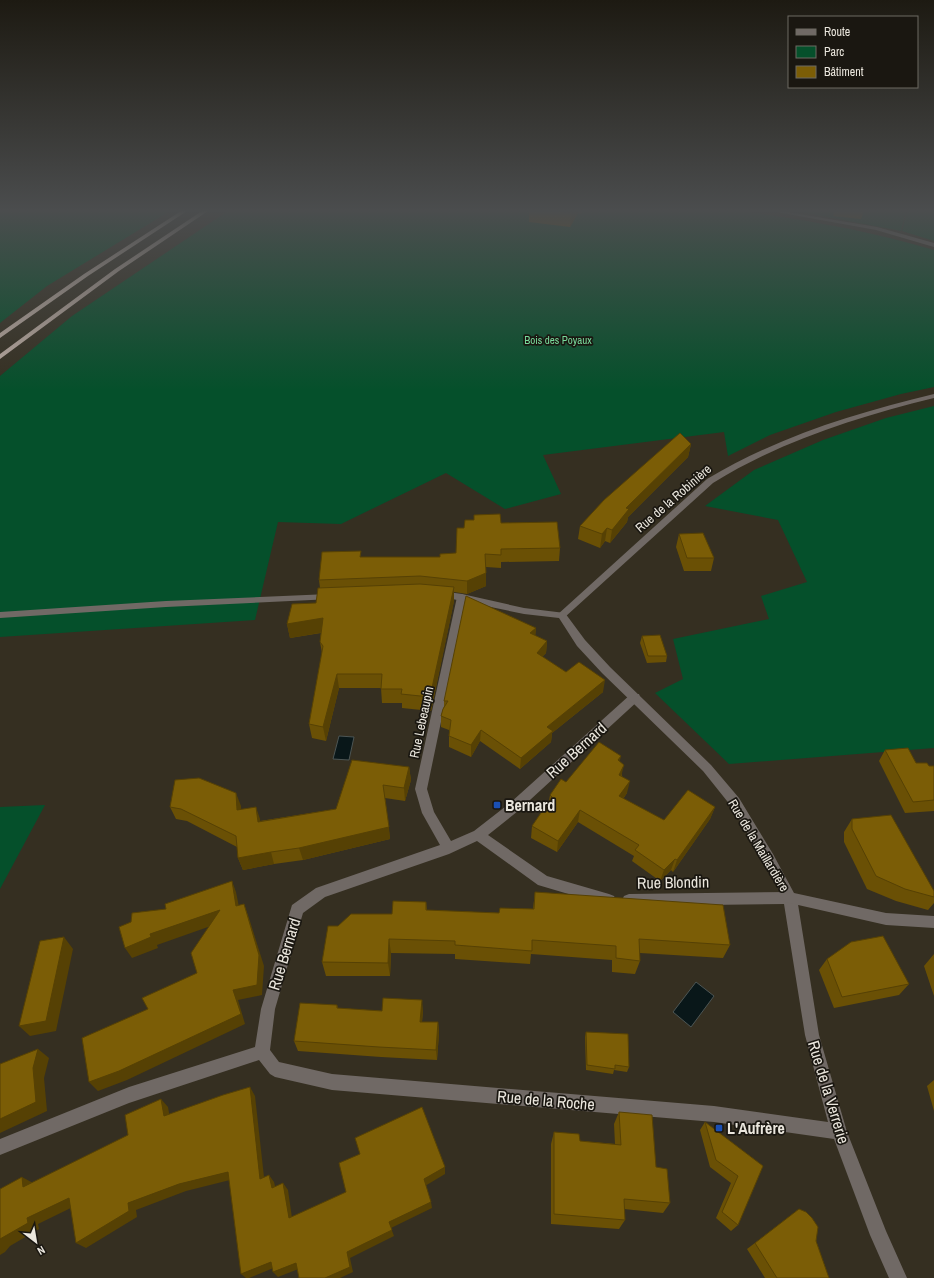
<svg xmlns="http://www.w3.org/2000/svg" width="934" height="1278" font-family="'Archivo Narrow',sans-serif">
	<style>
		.green { fill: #05502b }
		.water { fill: #091719; stroke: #4c5554 }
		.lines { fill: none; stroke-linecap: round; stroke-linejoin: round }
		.minor { fill: #706965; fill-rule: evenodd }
		.tertiary { fill: #706965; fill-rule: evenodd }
		.trunk { fill: #bdada3; fill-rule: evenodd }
		.wall { fill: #6a5005 }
		.shaded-wall { fill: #564104 }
		.building { fill: #7b5d06; stroke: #564104 }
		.transit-dot { fill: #1a4fb4; stroke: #1a1711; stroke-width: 1.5 }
		.labels { text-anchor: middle; stroke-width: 3.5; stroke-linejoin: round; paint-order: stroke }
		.far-park-label { font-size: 11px; fill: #79db9c; stroke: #1a1711 }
		.street-label { font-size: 13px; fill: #eae6dd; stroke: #1a1711 }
		.near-street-label { font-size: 16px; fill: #eae6dd; stroke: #1a1711 }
		.near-poi-label { font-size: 16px; font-weight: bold; fill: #eae6dd; stroke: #1a1711; text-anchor: start }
	</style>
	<rect width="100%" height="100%" fill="#352f21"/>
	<g class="green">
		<path d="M0,211H170L47,286L0,323Z"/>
		<path d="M228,211H741C807,220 871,231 934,250V387L901,394L836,412L770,435L728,456L724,432L543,455L561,494L505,509L446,473L341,524L278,522L255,620L0,637V376L72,316Z"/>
		<path d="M796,211H906L901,231Z"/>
		<path d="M907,211H934V241L902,231Z"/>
		<path d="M934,406V748L729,764L655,693L683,679L673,639L769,619L761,596L807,582L778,520L705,506L754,470L823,440L886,418Z"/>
		<path d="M45,805L0,889V807Z"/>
	</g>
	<g class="water">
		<path d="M339,736L354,737L349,760L333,759Z"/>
		<path d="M696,982L714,996L691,1027L673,1012Z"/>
	</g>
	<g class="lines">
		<g class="minor">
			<path d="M771,211H781L877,227L934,243V247L876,230Z"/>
			<path d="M934,394V398C857,417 781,441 713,483L565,617H559L557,615L707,479C777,437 855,413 934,394Z"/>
			<path d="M462,594L467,597L427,789L434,812L451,841L474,831L510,803L631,694H639L640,697L639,700L518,811L488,835L547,876L609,894L614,896L616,900L614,904L609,906L538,885L477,841L449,854L325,897L303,913L275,1009L270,1050L279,1062L332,1074L714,1106L828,1122L805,1035L784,904L629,906L624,904L622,900L624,896L629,894L790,892L795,894L797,898L819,1035L847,1132L886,1231L907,1278H889L870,1235L834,1139L714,1122L332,1090L275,1077L270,1074L259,1060L129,1103L0,1155V1139L129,1087L255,1047L261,1009L292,905L316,888L440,845L422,813L415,789L457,597Z"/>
		</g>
		<g class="tertiary">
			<path d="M441,591L462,594L524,608L565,613L585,640L610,667L711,765L739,798L773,854L794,893L886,913L934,916V928L886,925L785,902L765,862L731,806L703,771L602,673L577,646L559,618L524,614L438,596L436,594L438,592Z"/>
			<path d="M329,594L334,597L332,599L166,607L0,618V612L166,601Z"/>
		</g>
		<g class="trunk">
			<path d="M181,211H187L88,276L0,338V333L84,274Z"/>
			<path d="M202,211H208L119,271L0,359V354L115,269Z"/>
		</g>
	</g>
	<g class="wall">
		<path d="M529,211H583L581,214L578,213L570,227L529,222Z"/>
		<path d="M834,211H864L861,219L833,216Z"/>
		<path d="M691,444L688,457L628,517L627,522L610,543L605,541L600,548L578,539L580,526Z"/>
		<path d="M501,523L560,548L559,561L501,562V568L486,567V586L467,594L454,592V601L431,711L402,708V703H382L381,688H339L326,741L312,738L309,724L322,653L320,642L321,633L290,638L287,624L316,603L320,588L319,580L362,557H440L456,553L464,528Z"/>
		<path d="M679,534L714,558L711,571H684L676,547Z"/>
		<path d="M536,628L535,636L547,641L546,653L542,657L566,672L603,692L552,733L551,742L520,769L480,741L471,757L449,747V730L441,727V716L444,706V701Z"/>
		<path d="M642,636L667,656L666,662L647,663L640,643Z"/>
		<path d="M885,750L916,763L929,766H934V811L905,813L879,761Z"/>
		<path d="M620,762L622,776L627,793L623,799L664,820L715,807L710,819L673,872L671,870L660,881L632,861L634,856L578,822L557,852L531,838L532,826L549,801L550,795L566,782Z"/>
		<path d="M409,767L411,780L405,801L385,798L390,839L303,860L274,864L243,870L238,858L237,847L187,821L176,819L170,807L241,806V809L260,819V821L336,809Z"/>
		<path d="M852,819L934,891V903L928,910L896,901L867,889L844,842V832Z"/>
		<path d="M535,892L730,945L723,958L640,953V961L635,974L612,972V960L531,954L530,964L455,959V954L391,953L390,976H326L322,962L338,926L392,914L426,902L427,910L499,913L533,909Z"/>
		<path d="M934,954V996L924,966Z"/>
		<path d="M827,959L909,984L899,995L834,1008L819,970Z"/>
		<path d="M337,1005L338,1008L382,1011L423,1010L422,1022H438L439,1033L437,1060L381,1057L298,1051L294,1041Z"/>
		<path d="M586,1032L629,1067L627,1072L614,1070L613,1074L586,1070L585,1037Z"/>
		<path d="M934,1080V1111L927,1086Z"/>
		<path d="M619,1112L656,1167L670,1203L663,1213L624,1209L625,1220L619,1229L551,1224V1144L554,1132L580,1141L615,1144L614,1124Z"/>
		<path d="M705,1122L763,1166L738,1225L731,1231L716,1218L731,1183L710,1167L700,1130Z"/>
		<path d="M799,1209L816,1241L829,1278H765L747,1249Z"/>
	</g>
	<g class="shaded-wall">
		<path d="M572,211H578V213L570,227L571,213Z"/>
		<path d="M691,444L688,457L628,517L627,522L610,543L612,530L626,508Z"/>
		<path d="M607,528L605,541L600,548L602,534Z"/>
		<path d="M486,573V586L467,594V581Z"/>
		<path d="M454,587V601L431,711L430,697Z"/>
		<path d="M323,618L325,632L290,638L287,624Z"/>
		<path d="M536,628L535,639L530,633Z"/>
		<path d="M547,641L546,653L536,664L537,653Z"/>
		<path d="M337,674L339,688L326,741L323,727Z"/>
		<path d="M605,680L603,692L552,733L551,742L520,769L521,758L547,727Z"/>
		<path d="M481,730L480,741L471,757V745Z"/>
		<path d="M621,756L618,768V760Z"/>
		<path d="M624,765L621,777L619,775Z"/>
		<path d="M409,767L411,780L405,801L404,788Z"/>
		<path d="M630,781L627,793L616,808L619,796Z"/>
		<path d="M236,793L241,806L242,822L237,810Z"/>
		<path d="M256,807L260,819L262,834L258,822Z"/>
		<path d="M715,807L710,819L673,872L677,860Z"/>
		<path d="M580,810L578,822L557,852L558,841Z"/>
		<path d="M389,827L390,839L303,860L299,848Z"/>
		<path d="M271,852L274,864L243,870L238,858Z"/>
		<path d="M675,859L671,870L660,881L664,870Z"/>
		<path d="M232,881L236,892L241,917L236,906Z"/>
		<path d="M244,904L248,915L264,966L262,995L238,1000L245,1024L127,1080L98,1091L89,1082L233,990Z"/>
		<path d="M220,910L225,921L157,945L158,948L132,958L125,948L150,934Z"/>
		<path d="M64,937L73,949L56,1031L30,1036L19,1026Z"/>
		<path d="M389,939L391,953L390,976L388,963Z"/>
		<path d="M422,1000L423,1010L421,1032L420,1022Z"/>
		<path d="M438,1022L439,1033L437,1060L436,1050Z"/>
		<path d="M38,1049L49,1058L44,1078L47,1111L0,1133V1119L33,1068Z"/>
		<path d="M250,1087L255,1096L265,1186L260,1179Z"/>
		<path d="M161,1099L168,1107L171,1124L164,1116Z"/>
		<path d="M445,1167V1174L425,1186L424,1179Z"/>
		<path d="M228,1172L234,1179L186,1191L136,1210L137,1217L86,1248L76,1243L128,1203L179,1184Z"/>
		<path d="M269,1175L274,1182L277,1194L272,1188Z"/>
		<path d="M22,1177L33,1183L23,1187Z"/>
		<path d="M283,1183L288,1190L293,1225L289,1218Z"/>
		<path d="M69,1198L79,1204L38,1224L39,1229L10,1246L5,1252L0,1255V1239L27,1218Z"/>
		<path d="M431,1202L432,1208L391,1228L394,1236L350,1258L353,1272L340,1278H325L347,1252L389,1222Z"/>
		<path d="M271,1262L276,1267L249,1278H246L241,1274Z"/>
		<path d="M296,1263L301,1268L278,1277L273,1272Z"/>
	</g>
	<g class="building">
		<path d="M557,211H572L571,213Z"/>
		<path d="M680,433L691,444L626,508L629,509L612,530L607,528L602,534L580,526L604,500Z"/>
		<path d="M500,514L501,523L557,522L560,548L501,549V555L485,554L486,573L467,581L420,576L319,580L322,552L361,551L360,557H440V554L456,553L457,528H464L465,520H474V515Z"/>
		<path d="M703,533L714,558H687L679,534Z"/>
		<path d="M420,584L454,587L430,697L401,694L402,689H381L382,674H337L323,727L309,724L323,646L320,642L323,618L287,624L292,604L316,603L318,588Z"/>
		<path d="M466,596L536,628L530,633L547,641L537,653L566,672L579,662L605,680L547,727L553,731L521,758L481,730L471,745L449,736L451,720L441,716L443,709L448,701H444Z"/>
		<path d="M660,635L667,656H648L642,636Z"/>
		<path d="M599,742L621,756L618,760L624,765L619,775L630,781L619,796L664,820L688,790L715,807L677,860L675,859L664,870L635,850L639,845L580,810L558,841L532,826L552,797L550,795L561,779L566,782Z"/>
		<path d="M908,748L916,763H927L929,766H934V800L913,802L885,750Z"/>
		<path d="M352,760L409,767L404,788L383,785L389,827L299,848L271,852L238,858L236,836L181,809L170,807L175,780L199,778L236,793L237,810L256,807L258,822L336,809Z"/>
		<path d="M891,815L934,891V897L905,889L876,876L852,829V819Z"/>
		<path d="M232,881L236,906L244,904L259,955L257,985L233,990L241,1014L119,1071L89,1082L82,1038L148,1009L142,998L197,973L191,953L220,910L150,934L151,937L125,948L119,927L131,922L132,913L166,909L165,904Z"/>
		<path d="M535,892L723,905L730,945L639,939L640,961L616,958V946L532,940V951L455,945V941L389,939L388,963L322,962L328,926H338L351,914H392L393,901L426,902V910L499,913L500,908L534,909Z"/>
		<path d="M883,936L909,984L842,997L827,959L851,942Z"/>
		<path d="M64,937L46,1021L19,1026L40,941Z"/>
		<path d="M383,998L422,1000L420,1022H438L436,1050L379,1047L294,1041L300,1003L337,1005V1008L382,1011Z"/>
		<path d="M586,1032L628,1034L629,1067L615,1065V1069L587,1065Z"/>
		<path d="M38,1049L33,1068L36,1102L0,1119V1064Z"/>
		<path d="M250,1087L260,1179L269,1175L272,1188L283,1183L289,1218L346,1192L339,1163L360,1154L355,1138L422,1107L445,1167L424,1179L431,1202L389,1222L392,1230L347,1252L350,1267L325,1278H299L296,1263L273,1272L271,1262L241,1274L228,1172L179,1184L128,1203L129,1211L76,1243L69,1198L27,1218L28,1223L0,1239V1189L22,1177L23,1187L128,1135L125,1115L161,1099L164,1116L223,1095Z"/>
		<path d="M619,1112L652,1115L656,1167L667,1169L670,1203L624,1199L625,1220L554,1214V1132L579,1134L580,1141L621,1145Z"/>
		<path d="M705,1122L763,1166L738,1225L722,1212L738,1176L716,1160Z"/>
		<path d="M799,1209L806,1212L812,1218L818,1227L816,1241L829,1278H777L755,1243Z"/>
	</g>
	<linearGradient id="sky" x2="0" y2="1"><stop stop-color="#1d1a12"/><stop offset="0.54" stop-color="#4b4d4e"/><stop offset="1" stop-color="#4b4d4e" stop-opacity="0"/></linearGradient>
	<rect width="934" height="390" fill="url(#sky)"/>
	<g class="transit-dot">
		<rect x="493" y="801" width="8" height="8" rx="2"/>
		<rect x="715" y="1124" width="8" height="8" rx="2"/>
	</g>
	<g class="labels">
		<g class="far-park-label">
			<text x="558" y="344">Bois des Poyaux</text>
		</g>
		<g class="street-label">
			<text transform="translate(673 498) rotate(-41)" y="5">Rue de la Robinière</text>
			<text transform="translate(421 722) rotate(-78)" y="5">Rue Lebeaupin</text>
			<text transform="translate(759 845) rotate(59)" y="5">Rue de la Maillardière</text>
		</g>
		<g class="near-street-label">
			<text transform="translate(576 750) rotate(-42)" y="6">Rue Bernard</text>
			<text transform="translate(673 882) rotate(-1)" y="6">Rue Blondin</text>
			<text transform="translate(284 954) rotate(-73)" y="6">Rue Bernard</text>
			<text transform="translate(829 1092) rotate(73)" y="6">Rue de la Verrerie</text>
			<text transform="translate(546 1100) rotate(5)" y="6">Rue de la Roche</text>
		</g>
		<g class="near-poi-label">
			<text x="505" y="811">Bernard</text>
			<text x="727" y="1134">L'Aufrère</text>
		</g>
	</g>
	<rect x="788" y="16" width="130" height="72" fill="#1a1711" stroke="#6d6a63"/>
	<rect x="796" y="29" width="20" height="6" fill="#706965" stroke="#6d6a63"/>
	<text x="824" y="36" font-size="12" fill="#eae6dd">Route</text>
	<rect x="796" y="46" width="20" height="12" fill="#05502b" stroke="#6d6a63"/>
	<text x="824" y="56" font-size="12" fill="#eae6dd">Parc</text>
	<rect x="796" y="66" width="20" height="12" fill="#7b5d06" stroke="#6d6a63"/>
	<text x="824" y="76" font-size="12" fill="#eae6dd">Bâtiment</text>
	<g transform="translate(36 1242) rotate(149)" stroke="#1a1711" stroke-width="3" paint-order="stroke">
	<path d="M0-3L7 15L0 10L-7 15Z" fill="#eae6dd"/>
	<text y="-6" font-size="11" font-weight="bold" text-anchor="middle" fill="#eae6dd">N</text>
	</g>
</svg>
